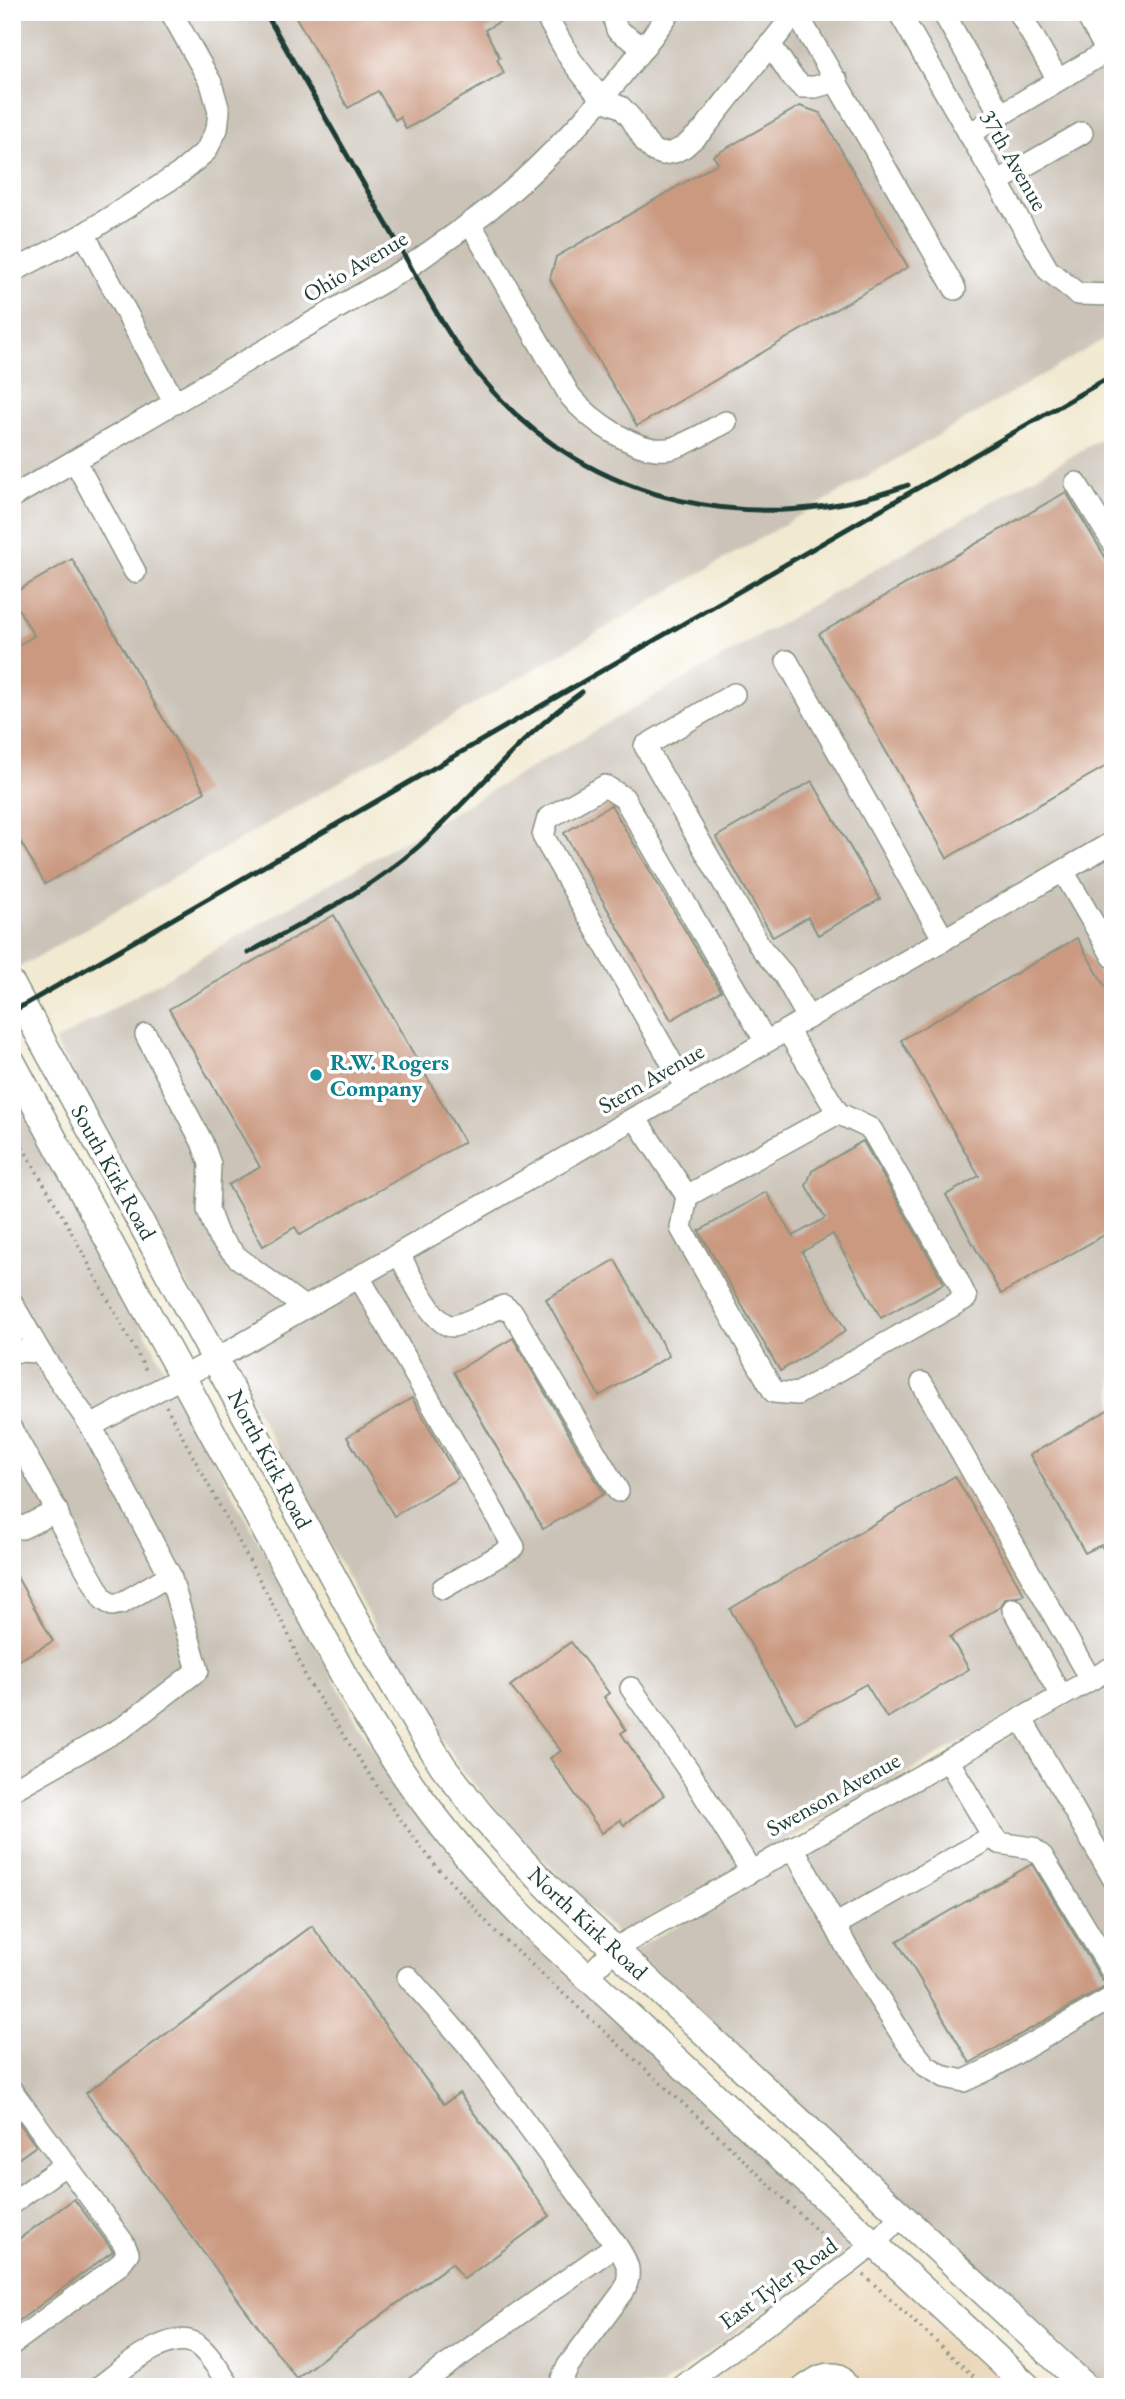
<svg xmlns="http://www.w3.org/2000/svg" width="1125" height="2399" font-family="'EB Garamond',serif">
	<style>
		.built { fill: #ebd8ba }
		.industrial { fill: #cbc3b8 }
		.building { fill: #ca9980 }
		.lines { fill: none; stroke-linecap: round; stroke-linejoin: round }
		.minor-casing { stroke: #889382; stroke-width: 24 }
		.major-casing { stroke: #889382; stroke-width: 29 }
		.path { stroke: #889382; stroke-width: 3.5; stroke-dasharray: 2 5; stroke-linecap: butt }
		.minor { stroke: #fff; stroke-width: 21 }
		.major { stroke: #fff; stroke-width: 26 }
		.rail { stroke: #1f3d34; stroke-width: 5 }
		.culture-dot { fill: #0f9aa8; stroke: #fff; stroke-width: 2.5 }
		.labels { text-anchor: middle; stroke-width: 7; stroke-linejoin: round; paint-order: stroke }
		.street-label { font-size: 23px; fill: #1f3d34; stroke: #fff }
		.culture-label { font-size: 23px; font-weight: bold; fill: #0d838f; stroke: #fff; text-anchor: start }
	</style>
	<rect width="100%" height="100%" fill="#fff"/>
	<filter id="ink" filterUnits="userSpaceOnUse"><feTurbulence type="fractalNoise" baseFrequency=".0143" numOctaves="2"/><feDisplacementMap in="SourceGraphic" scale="14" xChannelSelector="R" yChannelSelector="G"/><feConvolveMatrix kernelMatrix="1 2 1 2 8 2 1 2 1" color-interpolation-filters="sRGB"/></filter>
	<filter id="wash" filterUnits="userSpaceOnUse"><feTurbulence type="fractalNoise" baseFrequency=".00686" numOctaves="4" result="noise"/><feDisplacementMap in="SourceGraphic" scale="28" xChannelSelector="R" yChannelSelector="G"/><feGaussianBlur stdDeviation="1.57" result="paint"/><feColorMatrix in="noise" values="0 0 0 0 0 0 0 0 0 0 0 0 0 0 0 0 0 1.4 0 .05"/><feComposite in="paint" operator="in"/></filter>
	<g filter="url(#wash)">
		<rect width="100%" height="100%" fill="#f1e9d0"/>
		<path class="built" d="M877,2257L1003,2376L988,2387H700Z"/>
		<g class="industrial">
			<path d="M12,12H1113V334L18,968L12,956Z"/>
			<path d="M1113,432V1656L618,1936L528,1844L463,1772L399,1671L55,1042Z"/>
			<path d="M12,1088L357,1722L404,1800L506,1917L857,2244L661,2387H12Z"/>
			<path d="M1113,1679V2387H1102L1032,2318L632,1951Z"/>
		</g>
		<g id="blocks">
			<g class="building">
				<path d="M293,12H517L485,30L500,58L497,59L504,73L406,129L400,117L395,120L378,91L348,108Z"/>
				<path d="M800,106L820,113L908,267L637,426L550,279L556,257L718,163L713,156Z"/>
				<path d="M1066,492L1113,570V762L947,858L819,634Z"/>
				<path d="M72,559L205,792L45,884L12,827V649L34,636L12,598V594Z"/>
				<path d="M812,781L880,899L818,935L808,917L773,937L716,837Z"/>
				<path d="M611,805L721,991L671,1020L564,833Z"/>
				<path d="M334,915L464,1142L300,1235L295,1227L263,1246L228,1185L260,1167L169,1009Z"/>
				<path d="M1077,938L1113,1000V1230L1001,1294L946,1195L979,1176L901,1040Z"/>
				<path d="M863,1141L944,1283L881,1318L833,1234L802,1252L846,1331L780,1371L699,1231L766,1192L793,1236L825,1218L806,1186L812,1171Z"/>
				<path d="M615,1260L669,1356L599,1396L546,1299Z"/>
				<path d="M513,1338L604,1494L543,1529L454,1372Z"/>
				<path d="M412,1398L458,1478L394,1516L347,1437Z"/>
				<path d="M1113,1407V1566L1101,1545L1085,1553L1030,1455Z"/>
				<path d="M955,1476L1024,1594L1018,1597L1006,1598L1000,1607L950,1637L969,1669L887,1718L866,1684L796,1723L730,1609Z"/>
				<path d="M12,1568L53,1641L12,1664Z"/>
				<path d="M571,1642L609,1693L604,1697L626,1730L621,1733L638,1758H637L664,1795L624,1825L620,1820L602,1833L550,1758L561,1751L510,1686Z"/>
				<path d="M1032,1864L1102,1980L1108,1985L970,2063L897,1941Z"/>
				<path d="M312,1926L444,2104L459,2093L550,2216L464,2279L452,2263L296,2378L86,2093Z"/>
				<path d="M12,2113L36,2146L12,2163Z"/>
				<path d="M74,2199L113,2251L12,2326V2244Z"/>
			</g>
		</g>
	</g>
	<g filter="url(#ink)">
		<use href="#blocks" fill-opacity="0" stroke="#889382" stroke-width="2"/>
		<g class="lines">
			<g class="minor-casing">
				<g id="minor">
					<path d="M544,12L571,60L602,100L621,107L631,118L646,143L654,151L663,154L674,152L684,147L703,130L796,12"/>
					<path d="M612,12L617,30L644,48"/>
					<path d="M899,12L1048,270L1078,294L1113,295"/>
					<path d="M943,12L1001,115"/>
					<path d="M1019,12L1058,80"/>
					<path d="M797,14L955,289"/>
					<path d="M770,44L792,77L802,87H815L837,81"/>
					<path d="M969,134L1107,51L1085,12"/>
					<path d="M997,182L1082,133"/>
					<path d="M470,223L570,396C589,419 635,453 667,449C681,448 712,429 726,422"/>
					<path d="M84,234L175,403"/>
					<path d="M12,272L84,234L179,174L206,151L217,129L219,111L211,83L171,12"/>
					<path d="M75,461L135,572"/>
					<path d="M1076,483L1113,543"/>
					<path d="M12,497L410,266C446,240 485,215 518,185C575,133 625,75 670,12"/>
					<path d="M787,661L944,940"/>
					<path d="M734,694L645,746L761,948L784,975L808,1018"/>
					<path d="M1063,871L1113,957"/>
					<path d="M146,1035L202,1142L210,1164L208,1210L218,1236L237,1257L305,1308"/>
					<path d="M686,1088L543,836L548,818L605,786L624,798L766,1042"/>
					<path d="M635,1118L687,1196L838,1113L787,1030"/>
					<path d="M687,1196L681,1228L774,1392L797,1394L966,1298L957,1279L871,1129L838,1113"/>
					<path d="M399,1254C408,1270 433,1327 453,1326C460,1326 495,1309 504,1306L513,1313L618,1491"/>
					<path d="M359,1277L514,1547L443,1588"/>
					<path d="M12,1303L40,1352"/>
					<path d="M12,1353L17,1351L40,1352L91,1426"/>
					<path d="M922,1383L1090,1679"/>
					<path d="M12,1430L57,1511"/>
					<path d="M12,1523L22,1528L57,1511L61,1524L103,1599L112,1605L122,1603L170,1575"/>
					<path d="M1013,1609L1061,1696"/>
					<path d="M631,1688L689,1771L751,1871"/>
					<path d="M1021,1718L1113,1878"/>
					<path d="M948,1760L991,1833L999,1843L1032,1848L1042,1856L1113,1973"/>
					<path d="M12,1790L125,1726L198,1670L170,1575L91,1426L216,1359L1113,842"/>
					<path d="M793,1847L846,1946L905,2040L926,2066L945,2077L964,2081L989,2069L1113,1997"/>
					<path d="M835,1925L993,1836"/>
					<path d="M408,1977L469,2046L616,2245C628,2262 633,2273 623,2292L568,2366L562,2379V2387"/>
					<path d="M587,1977L614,1949L1113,1667"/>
					<path d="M12,2091L123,2242L128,2253L119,2265L12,2344"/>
					<path d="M12,2203L66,2164"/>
					<path d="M99,2387C121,2371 173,2323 200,2347C212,2357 221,2374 230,2387"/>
					<path d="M416,2387L616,2245"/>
					<path d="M681,2387L850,2263L874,2244L901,2216"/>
					<path d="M803,2387C816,2378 824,2371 840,2375L849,2387"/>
				</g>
			</g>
			<g class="major-casing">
				<g id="major">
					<path d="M12,985L363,1632L416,1723L443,1766L480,1814L515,1853L552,1891L1086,2387"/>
					<path d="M12,1062L356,1698C404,1781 456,1850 524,1918L1028,2387"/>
				</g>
			</g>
			<g class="path">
				<path d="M12,1129L65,1220L147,1372"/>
				<path d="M166,1406L287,1631L307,1680L391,1807L435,1865L495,1931L725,2142L835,2248"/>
				<path d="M864,2275L985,2387"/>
			</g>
			<use href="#minor" class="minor"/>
			<use href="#major" class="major"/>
			<g class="rail">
				<path d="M265,12C308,87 351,162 394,237C422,286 447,338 484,381C588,505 759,540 908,485"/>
				<path d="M248,953C306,921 369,891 419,846C474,796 521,735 582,692"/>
				<path d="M12,1012L1113,375"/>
			</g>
		</g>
	</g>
	<circle class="culture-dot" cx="316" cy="1075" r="7"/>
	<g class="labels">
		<g class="street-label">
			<text transform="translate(1014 160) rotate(60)" y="8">37th Avenue</text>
			<text transform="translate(355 266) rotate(-31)" y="8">Ohio Avenue</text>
			<text transform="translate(651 1078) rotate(-30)" y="8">Stern Avenue</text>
			<text transform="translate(114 1172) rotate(61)" y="8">South Kirk Road</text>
			<text transform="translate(270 1459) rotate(62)" y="8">North Kirk Road</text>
			<text transform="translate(833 1794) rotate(-29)" y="8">Swenson Avenue</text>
			<text transform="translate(588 1923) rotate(43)" y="8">North Kirk Road</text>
			<text transform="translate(778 2283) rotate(-36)" y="8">East Tyler Road</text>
		</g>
		<g class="culture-label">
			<text x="330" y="1070">R.W. Rogers<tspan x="330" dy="26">Company</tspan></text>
		</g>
	</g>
	<rect width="1125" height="2399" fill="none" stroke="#fff" stroke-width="42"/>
</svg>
